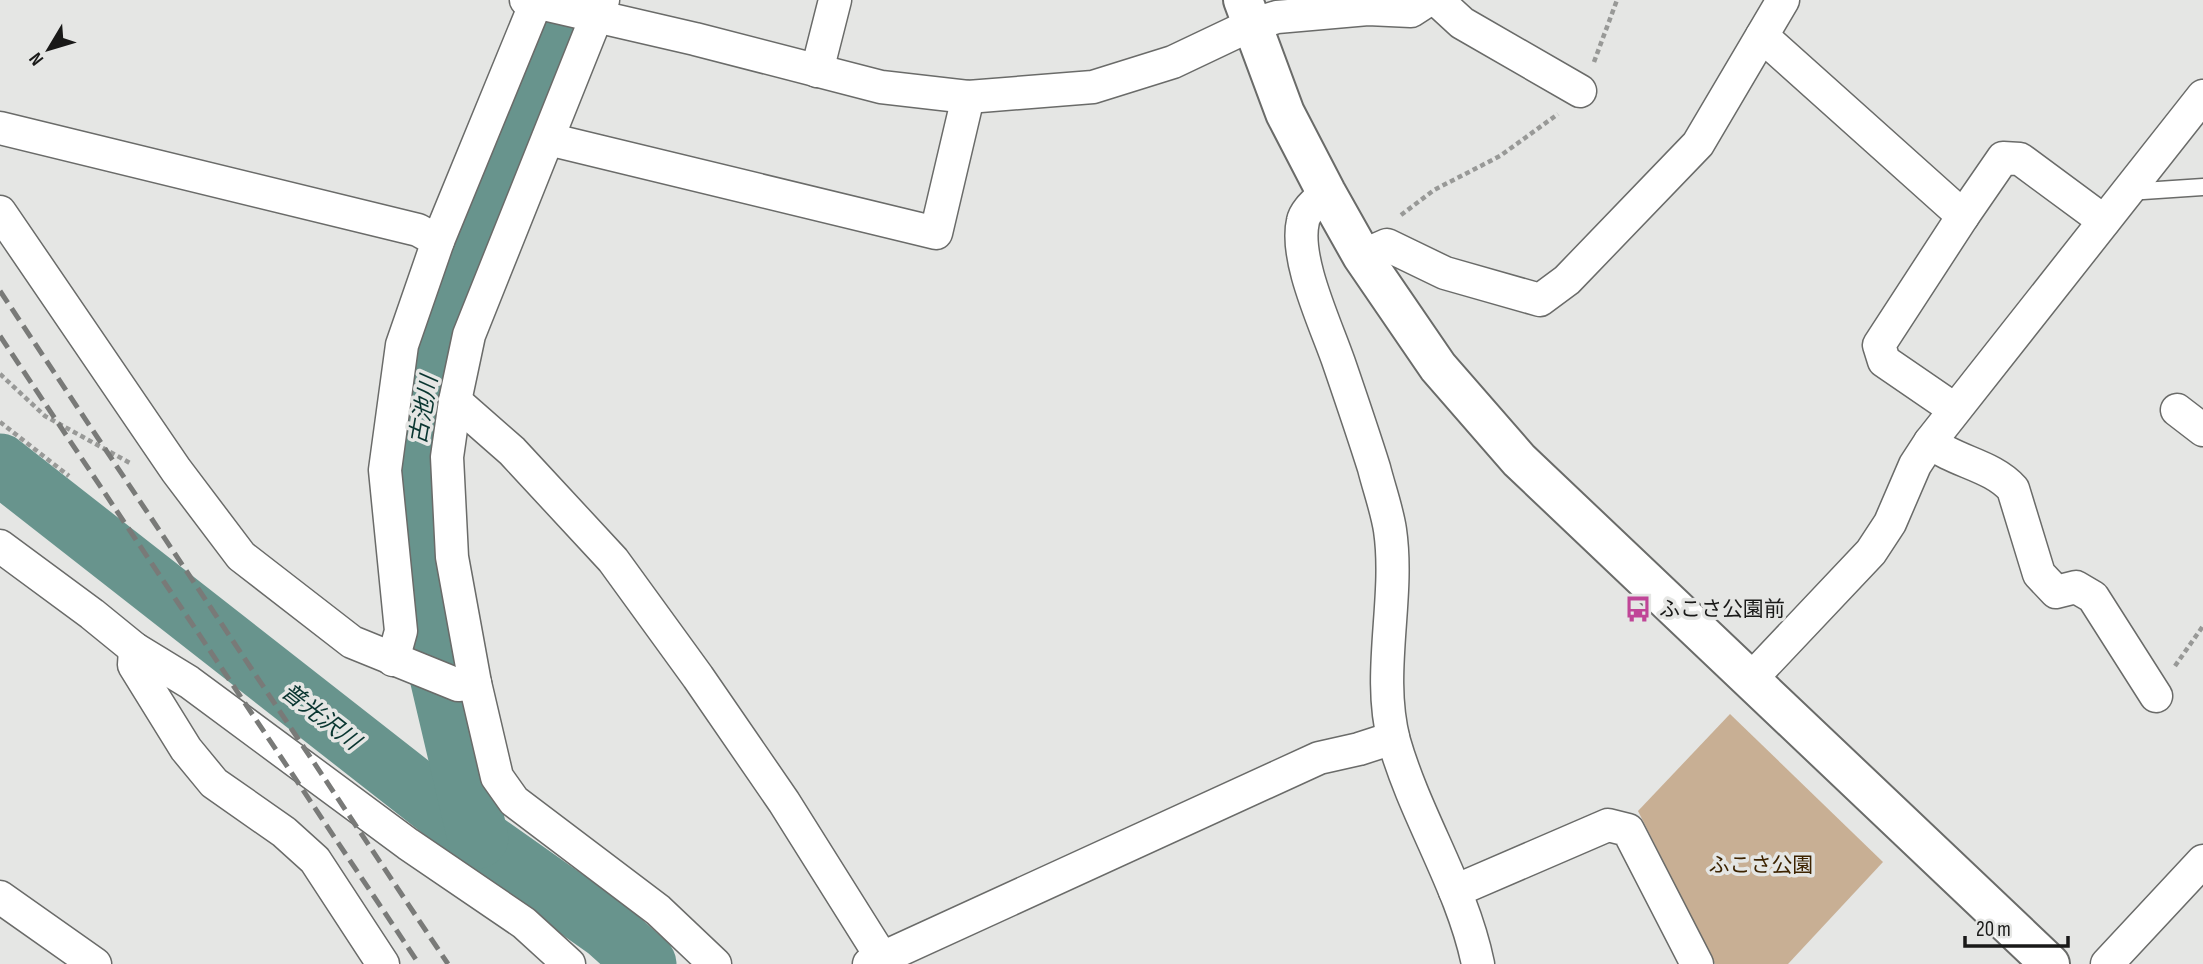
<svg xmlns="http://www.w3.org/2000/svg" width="2203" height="964" font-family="'Sofia Sans Condensed','Noto Sans JP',sans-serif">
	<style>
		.green { fill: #c8af94 }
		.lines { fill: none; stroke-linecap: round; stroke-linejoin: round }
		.river { stroke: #68948d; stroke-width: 61 }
		.lane-casing { stroke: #6a6b69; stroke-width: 19 }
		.street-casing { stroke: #6a6b69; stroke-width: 35 }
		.secondary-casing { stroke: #6a6b69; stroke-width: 42 }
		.path { stroke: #989997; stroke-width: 4.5; stroke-dasharray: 5 3.5; stroke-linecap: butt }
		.lane { stroke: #fff; stroke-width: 16 }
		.street { stroke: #fff; stroke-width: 32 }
		.secondary { stroke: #fff; stroke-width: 38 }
		.rail { stroke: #797a78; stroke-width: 5; stroke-dasharray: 14 7; stroke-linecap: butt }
		.labels { text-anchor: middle; stroke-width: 7; stroke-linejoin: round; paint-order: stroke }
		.poi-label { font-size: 21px; fill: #191918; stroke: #e5e6e4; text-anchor: start }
		.park-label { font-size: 21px; fill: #3d2300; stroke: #e5e6e4 }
		.water-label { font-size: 23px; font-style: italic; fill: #093530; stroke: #e5e6e4 }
	</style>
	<rect width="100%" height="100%" fill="#e5e6e4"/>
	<path class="green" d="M1730,714L1883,862L1788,964H1715L1638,811Z"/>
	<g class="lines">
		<g class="river">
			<path d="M0,464L478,838L607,929L646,964"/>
			<path d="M478,838L421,596L414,481L417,434L436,340L568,0"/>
		</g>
		<g class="lane-casing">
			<path id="lane" d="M2130,189L2143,191L2203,187"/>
		</g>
		<g class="street-casing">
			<g id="street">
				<path d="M526,0L695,39L881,87L968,97L1093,87L1173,62L1251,25L1277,17L1368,9L1411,11L1428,0"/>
				<path d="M603,0L469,335L455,401L447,457L452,557L475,683L497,777L514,801L658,910L715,964"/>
				<path d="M1437,0L1462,23L1580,91"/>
				<path d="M1762,36L1963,216L2003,158L2020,159L2104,221"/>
				<path d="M817,71L835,0"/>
				<path d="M0,128L418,230L438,241"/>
				<path d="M548,139L936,233L968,97"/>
				<path d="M1326,192C1319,200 1305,210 1303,221C1294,259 1326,325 1339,363C1351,398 1363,433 1374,468C1379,488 1387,510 1390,530C1400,599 1376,673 1394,741C1416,818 1462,886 1478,964"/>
				<path d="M0,212L176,470L241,556L352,642L458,685L475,683"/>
				<path d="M1362,256L1387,245L1445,273L1540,300L1567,280L1698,144L1783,0"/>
				<path d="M455,401L512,451L613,560L698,677L784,802L882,958"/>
				<path d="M1954,409L1884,361L1879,345L1963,216"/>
				<path d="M2177,410L2203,430"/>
				<path d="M1930,442C1955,462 1992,465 2013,489L2039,574L2056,592L2076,587L2093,597L2156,696"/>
				<path d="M0,546L92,614L135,649L189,682L408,844L524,923L569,964"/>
				<path d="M135,649L134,665L186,749L214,783L284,832L315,860L383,964"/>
				<path d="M393,660L401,631L385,470L402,345L438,241L537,0"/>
				<path d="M1750,680L1871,552L1890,523L1915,465L1930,442L2203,96"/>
				<path d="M1455,891L1608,825L1628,830L1697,964"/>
				<path d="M0,897L95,964"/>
				<path d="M869,964L1319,758L1359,749L1393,738"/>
				<path d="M2107,964L2203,861"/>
			</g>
		</g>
		<g class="secondary-casing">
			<path id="secondary" d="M1243,0L1285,113L1326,192L1362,256L1438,367L1519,460L2050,964"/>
		</g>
		<g class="path">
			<path d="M1594,62L1617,0"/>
			<path d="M1401,215L1434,190L1500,156L1558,114"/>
			<path d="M0,374L45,416L130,463"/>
			<path d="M0,422L69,476"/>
			<path d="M2175,666L2203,626"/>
		</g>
		<use href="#lane" class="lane"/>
		<use href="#street" class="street"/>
		<use href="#secondary" class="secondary"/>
		<g class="rail">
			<path d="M0,291L448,964"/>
			<path d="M0,336L419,964"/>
		</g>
	</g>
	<defs>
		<g id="bus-bare" transform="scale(2.1)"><path d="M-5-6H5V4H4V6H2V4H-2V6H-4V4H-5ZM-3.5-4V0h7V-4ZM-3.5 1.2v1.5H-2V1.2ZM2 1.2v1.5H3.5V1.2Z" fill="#c04597" stroke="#e5e6e4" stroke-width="2.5" paint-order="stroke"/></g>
	</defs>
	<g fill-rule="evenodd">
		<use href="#bus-bare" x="1638" y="609"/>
	</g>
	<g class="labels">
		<g class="poi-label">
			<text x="1659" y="616">ふこさ公園前</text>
		</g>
		<g class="park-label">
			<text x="1761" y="872">ふこさ公園</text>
		</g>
		<g class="water-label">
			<text transform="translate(423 410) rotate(-80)" y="8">古池川</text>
			<text transform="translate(321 716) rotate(38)" y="8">普光沢川</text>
		</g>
	</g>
	<g transform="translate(49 49) rotate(232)" stroke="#e5e6e4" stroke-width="5" paint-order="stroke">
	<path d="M0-5L12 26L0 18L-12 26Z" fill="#191918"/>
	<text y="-10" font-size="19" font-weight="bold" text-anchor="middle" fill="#191918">N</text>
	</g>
	<path d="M1965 936v10h103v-10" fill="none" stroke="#191918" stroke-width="3.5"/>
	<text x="1976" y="936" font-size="21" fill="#191918" stroke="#e5e6e4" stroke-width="5" paint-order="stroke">20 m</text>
</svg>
